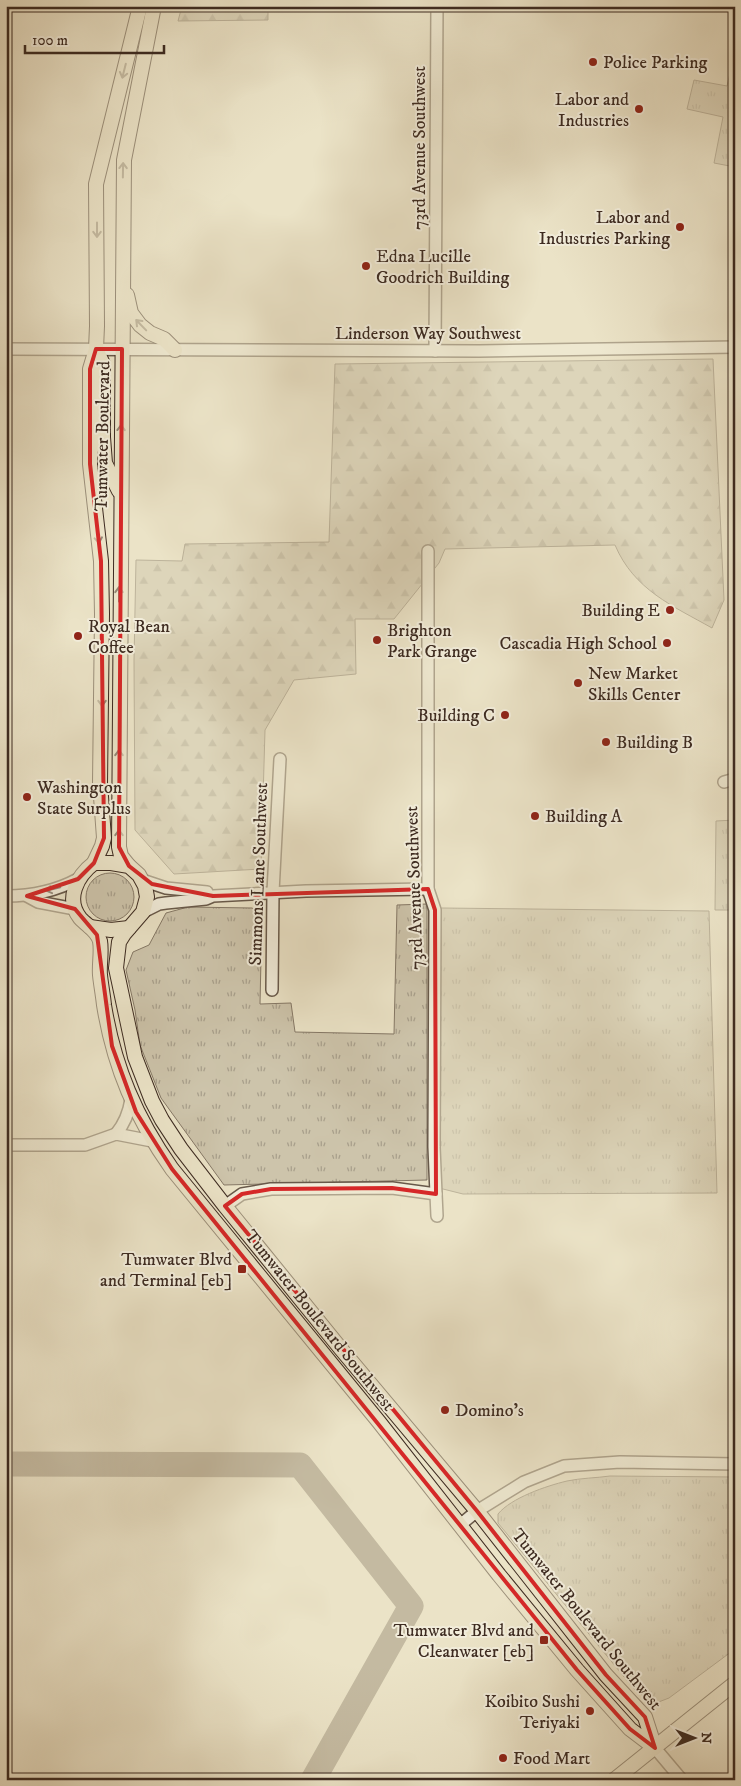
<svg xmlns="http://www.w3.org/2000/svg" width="741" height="1786" font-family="'IM FELL DW Pica',serif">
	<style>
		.grass { fill: url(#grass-tufts); stroke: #857866 }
		.forest { fill: url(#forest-firs); stroke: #857866 }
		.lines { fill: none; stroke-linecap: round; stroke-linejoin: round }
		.taxiway { stroke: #948774; stroke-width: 25 }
		.minor-casing { stroke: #68594a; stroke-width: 14 }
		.major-casing { stroke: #3d2b21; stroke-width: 16 }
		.minor { stroke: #f2eddb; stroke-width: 11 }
		.major { stroke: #ebe3c7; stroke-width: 14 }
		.oneway { stroke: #948774 }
		.oneway2 { stroke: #988c7e }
		.marked { fill: none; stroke: #d62828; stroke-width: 4; stroke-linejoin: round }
		.poi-dot { fill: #8f2418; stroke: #f2eddb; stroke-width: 2 }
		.labels { text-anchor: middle; stroke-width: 4; stroke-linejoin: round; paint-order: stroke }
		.poi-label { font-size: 18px; fill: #3d2b21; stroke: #f2eddb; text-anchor: start }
		.street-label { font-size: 18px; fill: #3d2b21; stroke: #f2eddb }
	</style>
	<defs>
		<pattern id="grass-tufts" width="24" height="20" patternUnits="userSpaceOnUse" patternTransform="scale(1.25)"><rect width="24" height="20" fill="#cdc4ab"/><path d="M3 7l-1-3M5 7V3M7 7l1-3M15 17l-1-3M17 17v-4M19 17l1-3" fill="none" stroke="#a89f8b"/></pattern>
		<pattern id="forest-firs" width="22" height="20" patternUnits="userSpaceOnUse" patternTransform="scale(1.25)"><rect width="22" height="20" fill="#cdc4ab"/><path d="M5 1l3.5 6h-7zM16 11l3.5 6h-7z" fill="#a89f8b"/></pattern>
	</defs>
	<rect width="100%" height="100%" fill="#ebe3c7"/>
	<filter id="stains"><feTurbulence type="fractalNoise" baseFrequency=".004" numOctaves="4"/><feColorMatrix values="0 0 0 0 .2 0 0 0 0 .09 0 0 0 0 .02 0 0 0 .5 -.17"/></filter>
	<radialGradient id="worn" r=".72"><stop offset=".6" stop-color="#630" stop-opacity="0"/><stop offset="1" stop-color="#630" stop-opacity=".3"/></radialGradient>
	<g class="grass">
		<path d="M735,52V167L714,163L723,117L687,109L694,80L727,86Z"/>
		<path d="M735,820V910H715L716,821Z"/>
		<circle cx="110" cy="897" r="24"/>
		<path d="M427,904V1180L224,1185L161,1098L140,1045L135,1010L126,970L133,952L149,945L166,913L188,907L252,908L262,913L260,1004L291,1003L295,1032L394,1034L397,905Z"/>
		<path d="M442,908L709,911L717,1193L463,1194L435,1187V910Z"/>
		<path d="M610,1476L735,1477V1649L669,1698L656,1703L646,1698L634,1689L498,1523V1514C511,1498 546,1486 567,1481C581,1478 596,1478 610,1476Z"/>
	</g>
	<g class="forest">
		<path d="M182,6H268V20L178,21Z"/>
		<path d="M713,359L724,600L712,628C673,606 634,590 615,545L445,549L439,563L394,619H355L356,674L294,680L265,730L261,869L174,874L135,830L134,660L136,560L182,561L185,544L329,542L335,364Z"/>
	</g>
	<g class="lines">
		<path class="taxiway" d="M6,1464L300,1465L411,1606L313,1780"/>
		<g class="minor-casing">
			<g id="minor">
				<path d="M6,349L479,351L735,347"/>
				<path d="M435,351L437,6"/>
				<path d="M428,551V889L435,910L434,1147L436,1194"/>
				<path d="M724,782L735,779"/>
				<path d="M142,880L166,888L207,892"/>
				<path d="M6,896C31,896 56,891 78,879"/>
				<path d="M27,896L38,902L75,909"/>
				<path d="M143,912L159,904L166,903L206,899L213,896L306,891L428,889"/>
				<path d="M272,990L273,892L280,759"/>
				<path d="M116,1134C125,1123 129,1113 131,1099"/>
				<path d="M6,1145H85L116,1134L152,1141"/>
				<path d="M225,1206L242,1194L271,1189L392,1188L436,1194L437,1216"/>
				<path d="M460,1525L477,1511L524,1482L564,1466L620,1462L735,1464"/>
				<path d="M655,1748L682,1780"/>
			</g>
		</g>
		<g class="major-casing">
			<g id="major">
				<path d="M127,295L131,313L140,325L150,333L164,339L175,350"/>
				<path d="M96,349L103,364V437L105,463L119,491"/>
				<path d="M94,863H111L129,866L139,875L145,886L147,897L143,912L124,934L119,942L116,968L135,1057L152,1101L162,1120L181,1149L225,1206L341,1349L477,1511L606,1675L645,1717L655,1748L630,1729L577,1670L499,1575L379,1422L172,1169C136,1118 114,1067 104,1005C103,995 101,985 100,975C99,964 102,952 100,941C97,930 87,926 80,918C65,899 77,876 94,863Z"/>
				<path d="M94,863L102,846L104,838L100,783L102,614L101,561L90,464V369L96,349L97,326L96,184L140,6"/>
				<path d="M129,866L121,856L119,847L124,160L154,6"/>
				<path d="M90,927L111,930L129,928"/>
				<path d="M614,1780L735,1683"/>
			</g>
		</g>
		<use href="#minor" class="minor"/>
		<use href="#major" class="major"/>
	</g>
	<defs><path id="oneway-shaft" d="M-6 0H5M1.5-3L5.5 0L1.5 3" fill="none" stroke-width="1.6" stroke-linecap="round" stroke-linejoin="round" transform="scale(1.25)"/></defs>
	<g class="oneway">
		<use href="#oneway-shaft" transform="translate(124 71) rotate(104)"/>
		<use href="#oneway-shaft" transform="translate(123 170) rotate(-89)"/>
		<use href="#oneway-shaft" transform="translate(97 230) rotate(90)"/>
		<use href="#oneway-shaft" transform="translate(141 325) rotate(-134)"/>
		<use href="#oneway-shaft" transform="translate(121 432) rotate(-89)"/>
		<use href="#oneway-shaft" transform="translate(98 536) rotate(82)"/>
		<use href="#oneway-shaft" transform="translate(119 594) rotate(-90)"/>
		<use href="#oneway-shaft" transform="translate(102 699) rotate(90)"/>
		<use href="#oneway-shaft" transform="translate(119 757) rotate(-90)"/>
		<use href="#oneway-shaft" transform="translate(119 837) rotate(-90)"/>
	</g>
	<use class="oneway2" href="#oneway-shaft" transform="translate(53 889) rotate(166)"/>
	<path d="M0 0H741V1786H0ZM96,349H122L119,847L129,866L152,884L213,896L428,889L435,910L436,1194L392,1188L271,1189L242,1194L225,1206L477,1511L606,1675L645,1717L655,1748L630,1729L577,1670L172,1169L136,1112L112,1046L97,935L75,909L27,896L78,879L94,863L104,838L101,561L90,464V369Z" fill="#ebe3c7" fill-opacity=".55" fill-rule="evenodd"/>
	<path class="marked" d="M96,349H122L119,847L129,866L152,884L213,896L428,889L435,910L436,1194L392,1188L271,1189L242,1194L225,1206L477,1511L606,1675L645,1717L655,1748L630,1729L577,1670L172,1169L136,1112L112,1046L97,935L75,909L27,896L78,879L94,863L104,838L101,561L90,464V369Z"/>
	<g class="poi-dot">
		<circle cx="593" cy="62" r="5"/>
		<circle cx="639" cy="109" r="5"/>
		<circle cx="680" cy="227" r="5"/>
		<circle cx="366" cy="266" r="5"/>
		<circle cx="670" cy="610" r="5"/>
		<circle cx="78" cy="636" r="5"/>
		<circle cx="377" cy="640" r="5"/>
		<circle cx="667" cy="643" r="5"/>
		<circle cx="578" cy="683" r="5"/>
		<circle cx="505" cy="715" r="5"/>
		<circle cx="606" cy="742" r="5"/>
		<circle cx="27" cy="797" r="5"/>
		<circle cx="535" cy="816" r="5"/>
		<rect x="237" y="1264" width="10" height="10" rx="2.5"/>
		<circle cx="445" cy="1410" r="5"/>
		<rect x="539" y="1635" width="10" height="10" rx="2.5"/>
		<circle cx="590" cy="1711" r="5"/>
		<circle cx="503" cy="1758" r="5"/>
	</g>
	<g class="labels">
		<g class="poi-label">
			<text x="603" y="68">Police Parking</text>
			<text x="629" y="105" text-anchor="end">Labor and<tspan x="629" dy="21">Industries</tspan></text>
			<text x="670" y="223" text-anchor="end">Labor and<tspan x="670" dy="21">Industries Parking</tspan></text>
			<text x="376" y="262">Edna Lucille<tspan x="376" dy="21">Goodrich Building</tspan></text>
			<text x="660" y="616" text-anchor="end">Building E</text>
			<text x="88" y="632">Royal Bean<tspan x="88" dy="21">Coffee</tspan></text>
			<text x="387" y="636">Brighton<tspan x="387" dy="21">Park Grange</tspan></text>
			<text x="657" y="649" text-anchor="end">Cascadia High School</text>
			<text x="588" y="679">New Market<tspan x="588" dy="21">Skills Center</tspan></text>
			<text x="495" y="721" text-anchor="end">Building C</text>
			<text x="616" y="748">Building B</text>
			<text x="37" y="793">Washington<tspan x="37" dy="21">State Surplus</tspan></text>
			<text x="545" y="822">Building A</text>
			<text x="232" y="1265" text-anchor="end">Tumwater Blvd<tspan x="232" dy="21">and Terminal [eb]</tspan></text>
			<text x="455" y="1416">Domino's</text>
			<text x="534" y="1636" text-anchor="end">Tumwater Blvd and<tspan x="534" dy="21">Cleanwater [eb]</tspan></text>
			<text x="580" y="1707" text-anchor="end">Koibito Sushi<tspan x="580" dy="21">Teriyaki</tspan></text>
			<text x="513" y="1764">Food Mart</text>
		</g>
		<g class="street-label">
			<text transform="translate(419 148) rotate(-90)" y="6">73rd Avenue Southwest</text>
			<text x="428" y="339">Linderson Way Southwest</text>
			<text transform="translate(102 436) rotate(-89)" y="6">Tumwater Boulevard</text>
			<text transform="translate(258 874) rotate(-88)" y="6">Simmons Lane Southwest</text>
			<text transform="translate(414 888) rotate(-92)" y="6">73rd Avenue Southwest</text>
			<text transform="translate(320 1320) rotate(51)" y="6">Tumwater Boulevard Southwest</text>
			<text transform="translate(587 1619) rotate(51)" y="6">Tumwater Boulevard Southwest</text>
		</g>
	</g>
	<rect width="741" height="1786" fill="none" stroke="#ebe3c7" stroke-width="25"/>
	<rect x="8" y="8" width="726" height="1771" fill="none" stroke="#3d2b21" stroke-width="2.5"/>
	<rect x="12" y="12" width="716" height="1761" fill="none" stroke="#3d2b21"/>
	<g transform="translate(694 1738) rotate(90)" stroke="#f2eddb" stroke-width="4" paint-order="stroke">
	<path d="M0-4L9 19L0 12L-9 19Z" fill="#3d2b21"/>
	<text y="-8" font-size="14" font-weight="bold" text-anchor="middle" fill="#3d2b21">N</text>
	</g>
	<path d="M25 45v8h139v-8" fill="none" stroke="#3d2b21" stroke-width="2.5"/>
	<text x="32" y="45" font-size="15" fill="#3d2b21" stroke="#f2eddb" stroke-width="4" paint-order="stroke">100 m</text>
	<rect width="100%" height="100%" filter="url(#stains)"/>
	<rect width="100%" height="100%" fill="url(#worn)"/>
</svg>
